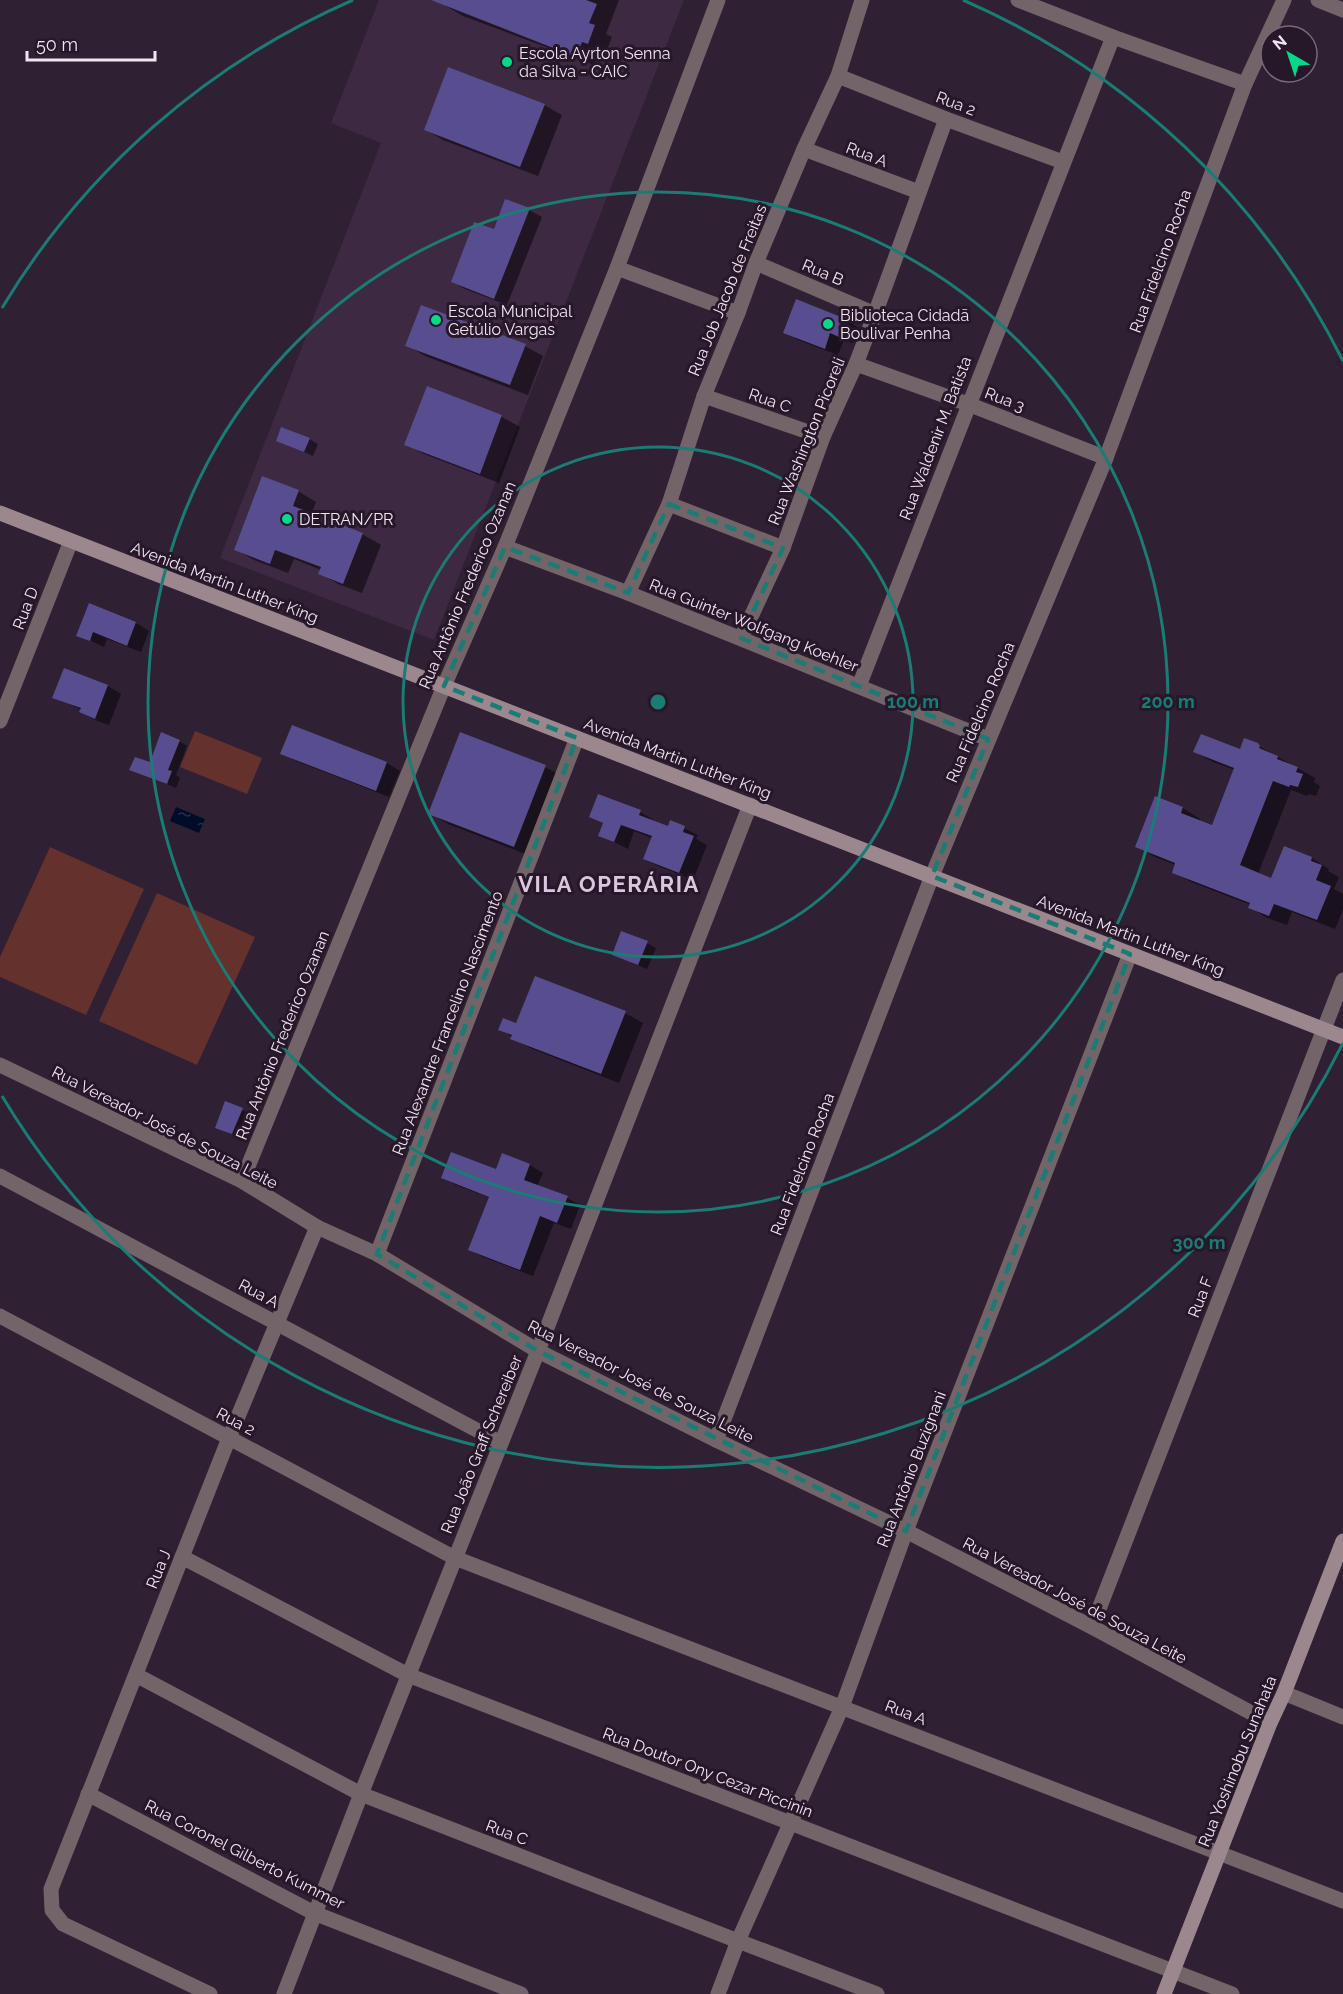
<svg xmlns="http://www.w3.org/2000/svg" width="1343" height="1994" font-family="Raleway,sans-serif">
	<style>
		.built { fill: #3d2941 }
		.grass { fill: #64312c }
		.water { fill: url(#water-ripples) }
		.shadow { fill: #0007 }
		.building { fill: #584d8f }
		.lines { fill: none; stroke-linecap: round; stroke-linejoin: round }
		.minor { stroke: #726469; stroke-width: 15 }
		.tertiary { stroke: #726469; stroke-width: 15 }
		.secondary { stroke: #9c878f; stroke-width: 15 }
		.marked { fill: none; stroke: #1a7c75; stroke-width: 4.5; stroke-dasharray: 12 8; stroke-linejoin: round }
		.ring { fill: none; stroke: #1a7c75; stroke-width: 3 }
		.poi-dot { fill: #02d98b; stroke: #261729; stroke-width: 2 }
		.labels { text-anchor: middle; stroke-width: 6; stroke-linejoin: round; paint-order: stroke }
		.poi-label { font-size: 16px; fill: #f0e5f1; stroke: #261729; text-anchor: start }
		.street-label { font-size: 16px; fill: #f0e5f1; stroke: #261729 }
		.district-label { font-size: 22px; font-weight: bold; letter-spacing: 1.5px; fill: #dbc6df; stroke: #261729 }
		.centre { fill: #1a7c75; stroke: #261729; stroke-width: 3 }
		.ring-label { font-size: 18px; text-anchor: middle; font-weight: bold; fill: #1a7c75; stroke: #261729; stroke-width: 6; stroke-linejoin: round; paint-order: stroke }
	</style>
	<defs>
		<pattern id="water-ripples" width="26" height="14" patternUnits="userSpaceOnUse" patternTransform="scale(1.5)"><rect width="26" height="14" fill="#000d29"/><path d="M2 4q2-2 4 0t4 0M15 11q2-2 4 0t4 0" fill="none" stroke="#263048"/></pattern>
	</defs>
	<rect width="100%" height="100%" fill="#302033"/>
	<path class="built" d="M379,0H684L434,640L220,558L381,143L331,123Z"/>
	<g class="grass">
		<path d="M195,731L262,758L247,794L180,767Z"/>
		<path d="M50,847L144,889L86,1015L0,977V957Z"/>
		<path d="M157,893L255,937L197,1065L99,1021Z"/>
	</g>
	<path class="water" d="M176,807L205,819L199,833L170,821Z"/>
	<g class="shadow">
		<path d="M448,0H619L606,34L612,37L606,53L600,51L594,65L463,16L446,6Z"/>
		<path d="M544,105L562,115L538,176L443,140L425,129Z"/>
		<path d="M529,210L542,217L507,305L465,289L453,282L495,231Z"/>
		<path d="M846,320L859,328L853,343L844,340L838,355L798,340L785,332Z"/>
		<path d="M407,345L525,346L543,356L528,395L425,356Z"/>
		<path d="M428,388L502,417L520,427L499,483L424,454L406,444Z"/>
		<path d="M309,439L318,444L313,456L278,440Z"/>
		<path d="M298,491L316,502L311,515L362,534L381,545L362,593L338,584L320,573L321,570L294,559L288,573L254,560L235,549Z"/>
		<path d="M136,623L149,631L141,652L107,639L104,647L78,635Z"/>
		<path d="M65,670L108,686L121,694L109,725L95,720L81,712L82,710L54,697Z"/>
		<path d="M461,734L545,767L564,777L533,857L448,824L430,813Z"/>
		<path d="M179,741L187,746L176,775L180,778L176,788L131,769L151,764Z"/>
		<path d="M1257,745L1315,778L1314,782L1320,786L1316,796L1308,794L1307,796L1291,790L1258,874L1272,880L1312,858L1329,869L1328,871L1339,877L1334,889L1343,894V910L1335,929L1292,912L1287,925L1267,918L1250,907L1251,905L1191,882L1173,872L1176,865L1155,857L1137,846L1156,798L1183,808L1200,819L1199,822L1213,827L1235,770L1213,762L1195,752L1241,751Z"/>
		<path d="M282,753L387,763L400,771L389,797L296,761Z"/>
		<path d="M599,796L640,812L654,820L653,822L669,828L671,822L698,835L696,839L707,845L693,880L658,866L644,859L652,838L634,831L628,849L600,835L604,824L591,817Z"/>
		<path d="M647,943L656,948L647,969L614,955Z"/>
		<path d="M625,1013L643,1023L619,1083L530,1048L500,1029L517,1025Z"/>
		<path d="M242,1110L251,1115L241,1138L217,1127Z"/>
		<path d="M503,1155L530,1165L543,1173L537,1186L567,1198L580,1205L571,1229L554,1223L533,1276L483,1257L470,1250L490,1198L456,1185L443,1178L497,1171Z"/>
	</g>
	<g class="building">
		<path d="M431,0H586L597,4L589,23L595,25L588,44L582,42L576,57Z"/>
		<path d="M448,67L545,104L520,167L424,130Z"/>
		<path d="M505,199L530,208L494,299L451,282L474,222L494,229Z"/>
		<path d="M796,299L846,319L839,337L830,333L825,349L783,333Z"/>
		<path d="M421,305L526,344L510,385L405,346Z"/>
		<path d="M427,386L502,415L480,474L404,445Z"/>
		<path d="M281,427L310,438L304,452L276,441Z"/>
		<path d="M262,476L299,490L293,506L363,533L343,584L318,574L321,567L275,550L270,564L234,550Z"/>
		<path d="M89,603L136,622L127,646L93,632L90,641L76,636Z"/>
		<path d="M64,668L108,685L95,719L79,712L81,708L52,698Z"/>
		<path d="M292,725L387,762L376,791L280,754Z"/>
		<path d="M161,732L180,740L168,770L172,771L167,784L129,770L135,757L150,762Z"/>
		<path d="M460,732L546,765L514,847L428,814Z"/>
		<path d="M1201,734L1240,749L1244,738L1258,743L1260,746L1259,748L1278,756L1277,759L1298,767L1296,772L1303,774L1298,787L1290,785L1289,787L1273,781L1240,865L1271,878L1284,846L1312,857L1311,861L1322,865L1316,880L1331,886L1317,920L1274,904L1269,916L1248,908L1250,903L1172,873L1175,863L1135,847L1155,796L1183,807L1181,813L1212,825L1234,768L1193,752Z"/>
		<path d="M598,794L641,810L639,815L668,826L670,820L685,826L683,832L694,836L679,873L643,859L652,836L621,825L614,842L598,836L603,823L589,817Z"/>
		<path d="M621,931L648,941L638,965L612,955Z"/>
		<path d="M535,976L626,1011L601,1074L510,1039L512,1035L498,1030L503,1018L516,1023Z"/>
		<path d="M225,1101L243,1108L232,1134L215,1128Z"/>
		<path d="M451,1152L496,1169L502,1153L530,1164L524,1180L568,1196L557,1223L540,1216L520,1270L468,1250L489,1197L441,1178Z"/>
	</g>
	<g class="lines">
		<g class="minor">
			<path d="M1018,0L1113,37L1245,84"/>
			<path d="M1318,0L1343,10"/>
			<path d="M838,76L946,119L1063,162"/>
			<path d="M804,149L919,192"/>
			<path d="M756,263L875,314"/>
			<path d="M617,268L738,313"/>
			<path d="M856,364L968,404L1106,458"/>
			<path d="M704,396L823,437"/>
			<path d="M669,504L783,548"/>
			<path d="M505,547L628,593L988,739"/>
			<path d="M628,593L669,504L704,396L738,313L756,263L804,149L838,76L862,0"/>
			<path d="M741,638L783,548L823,437L856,364L875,314L946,119"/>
			<path d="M859,686L1113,37"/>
			<path d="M0,721L71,541"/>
			<path d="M0,1176L501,1443"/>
			<path d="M242,1181L444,686L505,547L617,268L718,0"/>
			<path d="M377,1254L577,738"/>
			<path d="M0,1316L455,1558L1343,1901"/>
			<path d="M538,1351L750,805"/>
			<path d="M182,1557L408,1675L1232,1994"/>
			<path d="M1092,1627L1343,980"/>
			<path d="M136,1675L361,1794L738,1941L877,1994"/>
			<path d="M88,1794L314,1913L521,1994"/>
			<path d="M210,1994L63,1924L52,1910L51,1889L229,1438L317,1227"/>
			<path d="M718,1994L738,1941L842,1707L906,1531L1130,954"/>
		</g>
		<g class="tertiary">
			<path d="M0,1065L242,1181L317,1227L377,1254L538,1351L716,1440L906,1531L1092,1627L1270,1723"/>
			<path d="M716,1440L932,876L1106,458L1245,84L1284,0"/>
			<path d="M1284,1693L1343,1717"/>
			<path d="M284,1994L361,1794L538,1351"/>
		</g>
		<g class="secondary">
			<path d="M0,513L1343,1037"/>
			<path d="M1164,1994L1270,1723L1284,1693L1343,1541"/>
		</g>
	</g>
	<path class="marked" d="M669,504L783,548L741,638L988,739L932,876L1130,954L906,1531L538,1351L377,1254L577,738L444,686L505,547L628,593Z"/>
	<g class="ring">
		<circle cx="658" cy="702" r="255"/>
		<circle cx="658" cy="702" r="510"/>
		<path d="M1343 1043A765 765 0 0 1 2 1096M2 308A765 765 0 0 1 353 0M963 0A765 765 0 0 1 1343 361"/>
	</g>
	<g class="poi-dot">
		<circle cx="507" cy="62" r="6"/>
		<circle cx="436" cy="320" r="6"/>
		<circle cx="828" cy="324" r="6"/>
		<circle cx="287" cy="519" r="6"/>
	</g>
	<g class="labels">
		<g class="poi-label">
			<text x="519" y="59">Escola Ayrton Senna<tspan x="519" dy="18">da Silva - CAIC</tspan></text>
			<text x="448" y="317">Escola Municipal<tspan x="448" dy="18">Getúlio Vargas</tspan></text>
			<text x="840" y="321">Biblioteca Cidadã<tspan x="840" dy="18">Boulivar Penha</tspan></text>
			<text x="299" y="525">DETRAN/PR</text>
		</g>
		<g class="street-label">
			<text transform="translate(956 103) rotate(21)" y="6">Rua 2</text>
			<text transform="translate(867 154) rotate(21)" y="6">Rua A</text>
			<text transform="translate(1160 261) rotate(-70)" y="6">Rua Fidelcino Rocha</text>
			<text transform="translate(823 272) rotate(23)" y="6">Rua B</text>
			<text transform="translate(727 290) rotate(-68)" y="6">Rua Job Jacob de Freitas</text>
			<text transform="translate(1005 399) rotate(21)" y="6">Rua 3</text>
			<text transform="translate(770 400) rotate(19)" y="6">Rua C</text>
			<text transform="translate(935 438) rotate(-69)" y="6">Rua Waldenir M. Batista</text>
			<text transform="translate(806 441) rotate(-68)" y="6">Rua Washington Picoreli</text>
			<text transform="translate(225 582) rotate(21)" y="6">Avenida Martin Luther King</text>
			<text transform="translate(467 585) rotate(-67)" y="6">Rua Antônio Frederico Ozanan</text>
			<text transform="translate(25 608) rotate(-69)" y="6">Rua D</text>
			<text transform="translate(754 625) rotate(22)" y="6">Rua Guinter Wolfgang Koehler</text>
			<text transform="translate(980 712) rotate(-67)" y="6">Rua Fidelcino Rocha</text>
			<text transform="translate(678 758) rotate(21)" y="6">Avenida Martin Luther King</text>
			<text transform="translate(1131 935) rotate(21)" y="6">Avenida Martin Luther King</text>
			<text transform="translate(447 1023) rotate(-69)" y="6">Rua Alexandre Francelino Nascimento</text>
			<text transform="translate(282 1035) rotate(-68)" y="6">Rua Antônio Frederico Ozanan</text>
			<text transform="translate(165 1127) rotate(27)" y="6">Rua Vereador José de Souza Leite</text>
			<text transform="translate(802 1164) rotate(-69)" y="6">Rua Fidelcino Rocha</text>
			<text transform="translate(259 1293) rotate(28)" y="6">Rua A</text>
			<text transform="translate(1200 1297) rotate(-69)" y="6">Rua F</text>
			<text transform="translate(641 1381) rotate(27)" y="6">Rua Vereador José de Souza Leite</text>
			<text transform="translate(236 1421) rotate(28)" y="6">Rua 2</text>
			<text transform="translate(481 1444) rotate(-68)" y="6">Rua João Graff Schereiber</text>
			<text transform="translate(911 1469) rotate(-69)" y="6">Rua Antônio Buzignani</text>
			<text transform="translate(158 1569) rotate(-68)" y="6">Rua J</text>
			<text transform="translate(1075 1600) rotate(28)" y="6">Rua Vereador José de Souza Leite</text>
			<text transform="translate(906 1712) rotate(21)" y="6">Rua A</text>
			<text transform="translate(1237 1761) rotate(-68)" y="6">Rua Yoshinobu Sunahata</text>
			<text transform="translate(708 1772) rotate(21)" y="6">Rua Doutor Ony Cezar Piccinin</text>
			<text transform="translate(507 1832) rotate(21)" y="6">Rua C</text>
			<text transform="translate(245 1854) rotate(27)" y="6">Rua Coronel Gilberto Kummer</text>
		</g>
		<g class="district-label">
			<text x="609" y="892">VILA OPERÁRIA</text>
		</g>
	</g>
	<circle cx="658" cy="702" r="9" class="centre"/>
	<g class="ring-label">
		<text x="913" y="708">100 m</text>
		<text x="1168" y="708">200 m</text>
		<text x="1199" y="1249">300 m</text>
	</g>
	<g transform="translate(1289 54) rotate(321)"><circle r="28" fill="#261729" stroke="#776979" stroke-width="1.5"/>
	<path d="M0-4.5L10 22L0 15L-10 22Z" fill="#02d98b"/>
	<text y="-9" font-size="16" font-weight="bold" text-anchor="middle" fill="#f0e5f1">N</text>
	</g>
	<path d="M27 51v9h128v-9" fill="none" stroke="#f0e5f1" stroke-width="3"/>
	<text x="36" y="51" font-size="18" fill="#f0e5f1" stroke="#261729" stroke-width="4.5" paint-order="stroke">50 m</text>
</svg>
